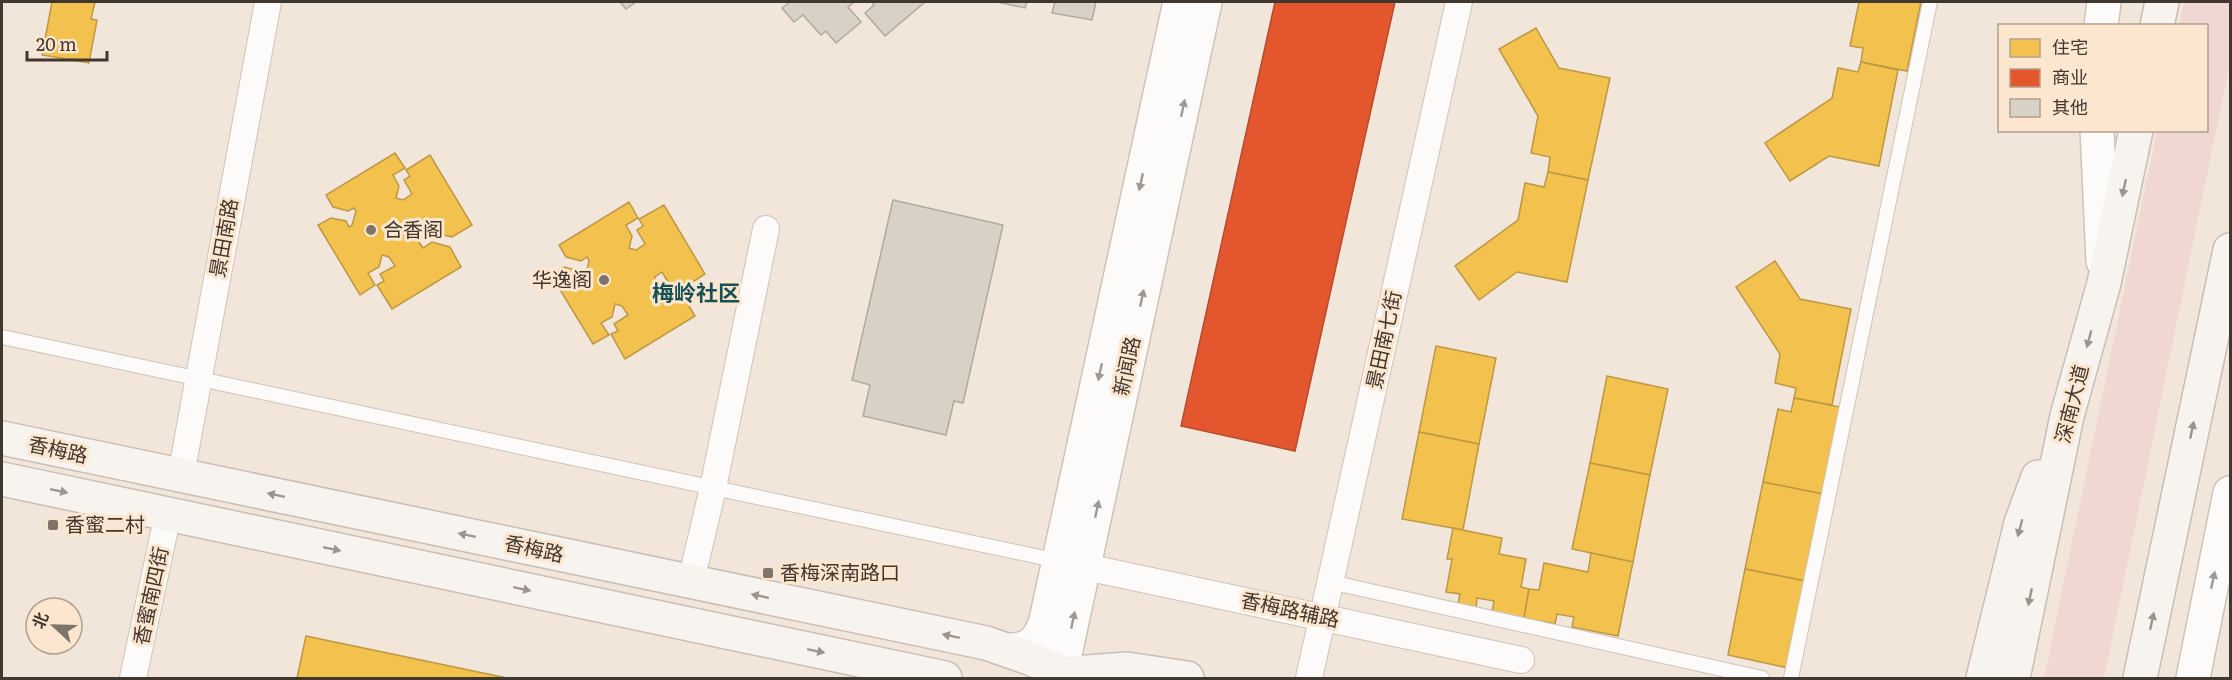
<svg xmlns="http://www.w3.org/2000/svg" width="2232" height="680" font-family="Literata,'Noto Sans SC',serif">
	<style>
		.green { fill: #f0d7d2 }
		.homes { fill: #f2c14e; stroke: #bd9844; stroke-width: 1.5 }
		.shops { fill: #e4572e; stroke: #b34d2e; stroke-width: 1.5 }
		.building { fill: #d8d1c6; stroke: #b0aa9f; stroke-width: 1.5 }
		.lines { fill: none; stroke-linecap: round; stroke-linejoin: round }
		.service-casing { stroke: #cdc3ba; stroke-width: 16 }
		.minor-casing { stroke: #cdc3ba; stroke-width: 28 }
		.tertiary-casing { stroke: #cdc3ba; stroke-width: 36 }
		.secondary-casing { stroke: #cdc3ba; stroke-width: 36 }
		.primary-casing { stroke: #c9beb6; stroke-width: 36 }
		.service { stroke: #fdfbf9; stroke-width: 14 }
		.minor { stroke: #fdfbf9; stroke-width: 26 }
		.tertiary { stroke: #fdfbf9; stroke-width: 33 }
		.secondary { stroke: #fdfbf9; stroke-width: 33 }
		.primary { stroke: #f7f3ef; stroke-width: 33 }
		.oneway { fill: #9e9994 }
		.oneway2 { fill: #9c958e }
		.poi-dot { fill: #7e746a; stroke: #fce6cf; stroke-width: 2 }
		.labels { text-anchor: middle; stroke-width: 6; stroke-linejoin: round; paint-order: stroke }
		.poi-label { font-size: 20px; fill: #40372e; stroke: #fce6cf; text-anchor: start }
		.street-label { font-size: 20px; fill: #40372e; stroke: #fce6cf }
		.quarter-label { font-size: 22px; font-weight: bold; fill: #165254; stroke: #fce6cf }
	</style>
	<rect width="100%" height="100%" fill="#f2e6da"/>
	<path class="green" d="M2184,2H2230V62L2104,678H2044L2157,131L2206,130V26L2179,25Z"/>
	<g class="homes">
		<path d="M52,2H95L91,19L97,20L89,63L42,55Z"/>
		<path d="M1859,2H1921L1907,71L1861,62L1863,48L1850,46Z"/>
		<path d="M1536,28L1559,68L1610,78L1588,180L1548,172L1550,157L1531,153L1538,116L1499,49Z"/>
		<path d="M1861,62L1898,70L1879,166L1829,156L1790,181L1765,143L1832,98L1838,68L1858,72Z"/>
		<path d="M395,153L405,168L393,175L399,186L396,198L403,200L412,194L404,180L410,176L406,170L430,155L472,225L452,237L435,233L429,223L422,228L418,241L423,248L432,242L450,247L461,267L392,309L377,285L384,281L380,274L395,266L389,257L382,255L379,267L368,273L375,285L360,295L318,225L331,218L346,221L349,227L352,225L356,211L354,208L348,211L333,207L326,195Z"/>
		<path d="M1548,172L1588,180L1567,282L1517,272L1479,300L1455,266L1518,220L1525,183L1544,187Z"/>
		<path d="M629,202L638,218L626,225L632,236L629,248L636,250L645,244L637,230L643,226L639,219L664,205L705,274L685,287L668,282L662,272L655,277L652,291L656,298L665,292L683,296L695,316L625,359L611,334L618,331L614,324L628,315L622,306L615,304L612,317L601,323L609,335L593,344L551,275L564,267L579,271L582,276L586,274L589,261L587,257L581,261L566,257L559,245Z"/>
		<path d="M1775,261L1800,299L1851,309L1832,405L1794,398L1796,388L1775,383L1780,354L1736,287Z"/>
		<path d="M1436,346L1496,358L1479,444L1419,432Z"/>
		<path d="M1607,376L1668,389L1650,475L1590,463Z"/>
		<path d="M1794,398L1840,407L1823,494L1763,482L1778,409L1791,412Z"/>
		<path d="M1419,432L1479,444L1463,530L1402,519Z"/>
		<path d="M1590,463L1650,475L1633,562L1572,549Z"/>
		<path d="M1763,482L1823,494L1805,581L1745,569Z"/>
		<path d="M1453,528L1502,538L1499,554L1526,559L1521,587L1529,589L1524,618L1492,612L1494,601L1477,598L1476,608L1458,604L1460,594L1446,592L1452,559H1447Z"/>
		<path d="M1591,553L1633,562L1618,636L1572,627L1574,617L1557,614L1555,624L1524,618L1529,589L1539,590L1544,563L1588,572Z"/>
		<path d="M1745,569L1805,581L1788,668L1728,655Z"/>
		<path d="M306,636L507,678H297Z"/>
	</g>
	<path class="shops" d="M1275,2H1395L1295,451L1181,426Z"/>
	<g class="building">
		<path d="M620,2H636L626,9Z"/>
		<path d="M790,2H851L853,3L848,7L861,22L836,43L826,31L821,35L803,15L794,22L782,8Z"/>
		<path d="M872,2H925L885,36L865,13L874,5Z"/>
		<path d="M997,2H1027L1025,8Z"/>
		<path d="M1055,2H1096L1092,20L1052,13Z"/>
		<path d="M893,200L1003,225L963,403L954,401L946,435L863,416L870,385L852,380Z"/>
	</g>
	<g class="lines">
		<g class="service-casing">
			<g id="service">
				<path d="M2,337L1059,561"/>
				<path d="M1330,582L1762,678"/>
				<path d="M1791,678L1930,2"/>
			</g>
		</g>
		<g class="minor-casing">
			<g id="minor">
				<path d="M181,475L268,2"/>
				<path d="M1067,563L1521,660"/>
				<path d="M691,581L713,488L766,229"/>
				<path d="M133,678L168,514"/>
				<path d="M1309,678L1459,2"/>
			</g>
		</g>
		<g class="tertiary-casing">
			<g id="tertiary">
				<path d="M1008,650C1030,651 1040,640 1046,620L1180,2"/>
				<path d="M1061,673L1205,2"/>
			</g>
		</g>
		<g class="secondary-casing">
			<g id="secondary">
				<path d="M2101,26L2104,2"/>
				<path d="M2097,130L2103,261"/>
				<path d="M2193,678L2230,493"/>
			</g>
		</g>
		<g class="primary-casing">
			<g id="primary">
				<path d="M2157,26L2162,2"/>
				<path d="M2,438L986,643L1032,659L1072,678"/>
				<path d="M2,479L945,678"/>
				<path d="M1048,675L1127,669L1187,678"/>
				<path d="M1983,678L2021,523L2038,477"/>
				<path d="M2013,678L2067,416L2104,283L2136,130"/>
				<path d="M2140,678L2230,250"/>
			</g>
		</g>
		<use href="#service" class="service"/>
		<use href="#minor" class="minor"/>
		<use href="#tertiary" class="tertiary"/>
		<use href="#secondary" class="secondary"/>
		<use href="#primary" class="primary"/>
	</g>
	<defs><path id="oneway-solid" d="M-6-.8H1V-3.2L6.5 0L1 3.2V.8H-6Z" transform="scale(1.5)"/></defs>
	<g class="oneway">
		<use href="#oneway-solid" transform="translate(1183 108) rotate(-78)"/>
		<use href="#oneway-solid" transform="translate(1141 182) rotate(102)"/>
		<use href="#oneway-solid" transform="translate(1142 298) rotate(-78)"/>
		<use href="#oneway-solid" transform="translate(1100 372) rotate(102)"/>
		<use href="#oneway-solid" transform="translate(1097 509) rotate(-78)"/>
		<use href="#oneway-solid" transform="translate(2213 580) rotate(-78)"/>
		<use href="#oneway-solid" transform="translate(1073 620) rotate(-78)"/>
	</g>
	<g class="oneway2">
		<use href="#oneway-solid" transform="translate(2124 188) rotate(102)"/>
		<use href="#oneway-solid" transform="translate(2089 339) rotate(105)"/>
		<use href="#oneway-solid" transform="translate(2192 430) rotate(-78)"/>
		<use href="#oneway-solid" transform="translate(59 491) rotate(12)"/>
		<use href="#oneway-solid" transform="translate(276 495) rotate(-168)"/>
		<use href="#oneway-solid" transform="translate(2020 528) rotate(105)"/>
		<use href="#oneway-solid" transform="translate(467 535) rotate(-168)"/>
		<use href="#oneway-solid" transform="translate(332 549) rotate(12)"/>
		<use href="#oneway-solid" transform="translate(522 589) rotate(12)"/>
		<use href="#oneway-solid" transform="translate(760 596) rotate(-168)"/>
		<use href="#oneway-solid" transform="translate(2030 597) rotate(102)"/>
		<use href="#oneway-solid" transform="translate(2152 621) rotate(-78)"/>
		<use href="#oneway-solid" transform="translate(951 636) rotate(-168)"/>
		<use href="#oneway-solid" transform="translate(816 651) rotate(12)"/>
	</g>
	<g class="poi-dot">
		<circle cx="371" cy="230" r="6"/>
		<circle cx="604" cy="280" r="6"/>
		<rect x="47" y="519" width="12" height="12" rx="3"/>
		<rect x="762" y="567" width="12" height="12" rx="3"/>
	</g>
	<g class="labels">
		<g class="poi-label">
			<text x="383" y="237">合香阁</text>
			<text x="592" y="287" text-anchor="end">华逸阁</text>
			<text x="65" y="532">香蜜二村</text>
			<text x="780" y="580">香梅深南路口</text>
		</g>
		<g class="street-label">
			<text transform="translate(224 238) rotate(-80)" y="7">景田南路</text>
			<text transform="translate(1384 340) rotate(-78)" y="7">景田南七街</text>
			<text transform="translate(1127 366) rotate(-78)" y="7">新闻路</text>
			<text transform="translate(2072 404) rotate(-76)" y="7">深南大道</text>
			<text transform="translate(58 450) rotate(12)" y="7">香梅路</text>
			<text transform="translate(534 549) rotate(12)" y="7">香梅路</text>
			<text transform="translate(151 596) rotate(-78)" y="7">香蜜南四街</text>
			<text transform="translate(1290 610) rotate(12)" y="7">香梅路辅路</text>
		</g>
		<g class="quarter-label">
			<text x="696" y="301">梅岭社区</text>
		</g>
	</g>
	<rect width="2232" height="680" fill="none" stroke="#40372e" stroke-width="6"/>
	<rect x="1998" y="24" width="210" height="108" fill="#fce6cf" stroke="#b1a08f" stroke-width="1.5"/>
	<rect x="2010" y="39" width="30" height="18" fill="#f2c14e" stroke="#b1a08f" stroke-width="1.5"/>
	<text x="2052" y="54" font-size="18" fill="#40372e">住宅</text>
	<rect x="2010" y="69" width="30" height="18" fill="#e4572e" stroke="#b1a08f" stroke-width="1.5"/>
	<text x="2052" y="84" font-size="18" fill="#40372e">商业</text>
	<rect x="2010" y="99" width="30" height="18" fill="#d8d1c6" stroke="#b1a08f" stroke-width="1.5"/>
	<text x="2052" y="114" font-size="18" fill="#40372e">其他</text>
	<g transform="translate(54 626) rotate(292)"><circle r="28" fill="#fce6cf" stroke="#b1a08f" stroke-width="1.5"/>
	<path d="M0-4.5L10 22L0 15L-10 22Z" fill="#7e746a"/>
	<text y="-9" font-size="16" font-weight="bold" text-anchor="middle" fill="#40372e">北</text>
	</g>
	<path d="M27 51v9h80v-9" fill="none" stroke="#40372e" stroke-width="3"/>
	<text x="36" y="51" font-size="18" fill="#40372e" stroke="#fce6cf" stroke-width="4.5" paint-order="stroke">20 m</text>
</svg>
